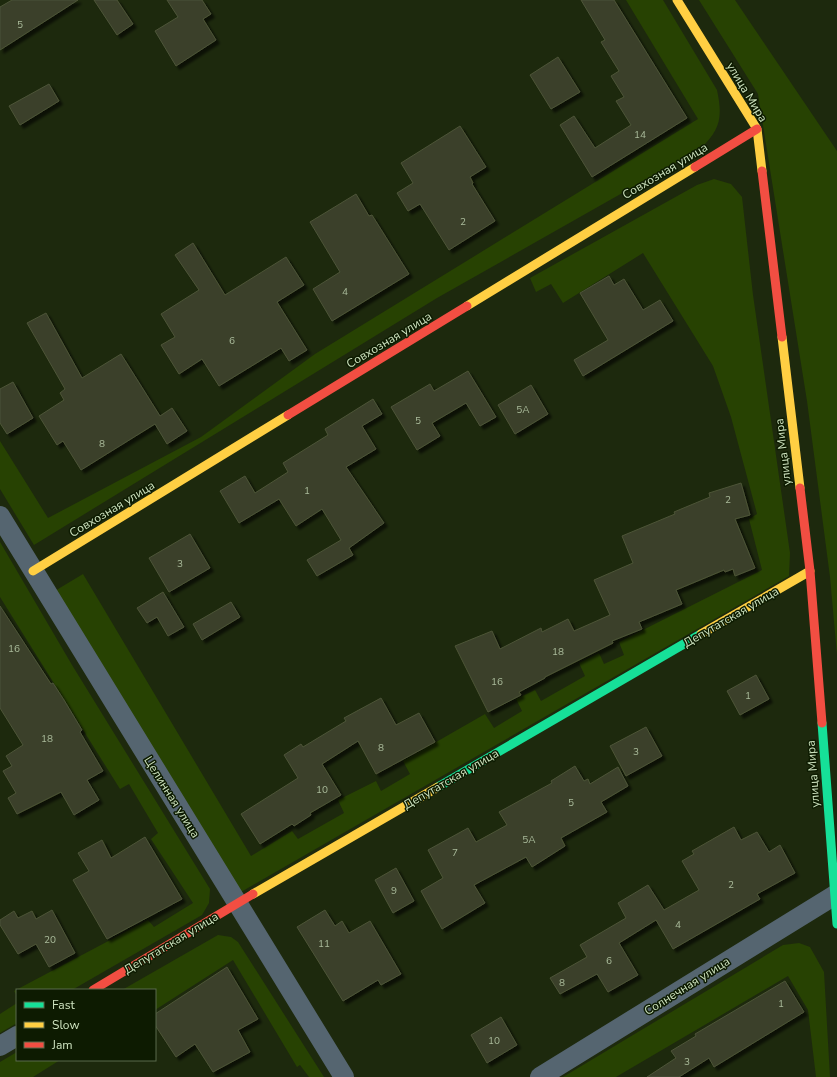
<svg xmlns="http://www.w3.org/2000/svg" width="837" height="1077" font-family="'Nunito Sans',sans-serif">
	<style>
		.green { fill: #274202 }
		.building { fill: #3a412b; stroke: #4d5437; filter: url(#shadow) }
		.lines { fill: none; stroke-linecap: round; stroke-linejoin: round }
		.street { stroke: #556570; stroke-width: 20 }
		.fast { stroke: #16e098; stroke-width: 9 }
		.slow { stroke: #ffcf43; stroke-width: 9 }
		.jam { stroke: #f24e42; stroke-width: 9 }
		.labels { text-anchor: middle; stroke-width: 3; stroke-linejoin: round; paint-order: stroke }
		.number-label { font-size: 10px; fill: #aabb9b }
		.street-label { font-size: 12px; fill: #cfe4c0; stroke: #0d1b01 }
	</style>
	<defs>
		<filter id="shadow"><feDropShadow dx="3.5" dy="3.5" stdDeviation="1" flood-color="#0009"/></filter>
	</defs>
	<rect width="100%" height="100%" fill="#1d290d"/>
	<g class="green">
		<path d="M626,0H663L717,90C723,118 720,130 700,149L437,298L34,545L0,489V441L48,518L201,437L315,354L698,119Z"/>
		<path d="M699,0H735L837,151V655L830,577L807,401L758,94Z"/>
		<path d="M714,179L731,184L742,197L753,295L790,553L789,576L241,892L53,592L83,574L251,856L292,831L298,839L344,813L338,800L376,781L381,791L410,774L403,761L485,714L494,728L522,711L516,699L535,690L541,701L585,676L579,663L599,653L604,664L624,655L619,642L762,570L749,519L757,514L731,417L713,366L643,253L563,303L551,284L536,292L530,278L697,185Z"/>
		<path d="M0,542L72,665L210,889L209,903L202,915L72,990H17V996L14,991L148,920L154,927L193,903L151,839L158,833L129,784L120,789L0,597Z"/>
		<path d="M218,935L231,937L238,942L324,1077H309L300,1065L297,1067L233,960L155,1010V990H122Z"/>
		<path d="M799,943L810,947L824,972L830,1077H816L808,1010L788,976L616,1077H563L783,945Z"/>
		<path d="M17,1003V1023L0,1033V1014Z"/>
		<path d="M17,1052V1060H60L33,1077H0V1062Z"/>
	</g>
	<g class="building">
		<path d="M12,0H78L0,50V7Z"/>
		<path d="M94,0H117L133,24L117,35Z"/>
		<path d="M167,0H202L211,14L203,19L216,40L176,66L155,31L178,17Z"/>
		<path d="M581,0H614L687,118L592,177L560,125L574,116L595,148L631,125L616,101L624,97L611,76L619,71L601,42L605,40Z"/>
		<path d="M558,57L580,92L551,109L530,75Z"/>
		<path d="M49,84L59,101L20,125L9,106Z"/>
		<path d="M460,126L486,167L470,177L473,183L472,184L495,221L449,250L420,204L408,211L397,193L413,183L401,163Z"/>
		<path d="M356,194L369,216L372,215L409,274L332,321L313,289L340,272L310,222Z"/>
		<path d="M193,243L225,295L286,257L304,285L277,302L307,350L289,361L281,348L219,386L202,359L179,374L161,345L175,337L161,314L199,290L175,255Z"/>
		<path d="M609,276L614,285L624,279L643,310L660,300L673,321L583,376L574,360L608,340L580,293Z"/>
		<path d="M46,313L82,378L121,354L160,416L172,408L187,431L167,444L155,424L81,470L63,441L57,445L39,416L64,400L60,393L65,389L27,323Z"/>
		<path d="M468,371L496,417L480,426L466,403L432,423L440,436L417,450L391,407L430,384L434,391Z"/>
		<path d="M13,382L33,418L7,434L0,423V389Z"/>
		<path d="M531,385L548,414L515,434L498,405Z"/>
		<path d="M373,399L382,414L362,426L376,449L346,467L384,523L349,548L353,555L317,576L307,560L341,540L322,509L296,526L279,499L239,523L220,491L245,476L255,493L288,472L283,463L328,435L325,429Z"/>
		<path d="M741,483L750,515L735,519L755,568L735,576L733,569L725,572L724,570L676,590L682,604L639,622L642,629L612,641L613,643L545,677V678L519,692L521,695L488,712L455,646L492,631L500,649L541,628L542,632L568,619L574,631L610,615L594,580L633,563L622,536L675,514L674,512L710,497L709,493Z"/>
		<path d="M190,534L210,568L169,592L149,558Z"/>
		<path d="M163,592L184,627L168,636L157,617L147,623L137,608Z"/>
		<path d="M231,602L240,617L202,640L193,624Z"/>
		<path d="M0,606L51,684L53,683L64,700L82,730L80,732L103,771L87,780L99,800L74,815L61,792L17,814L8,798L16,793L3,771L12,766L6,756L23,745L0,708Z"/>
		<path d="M756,675L769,699L740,715L727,691Z"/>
		<path d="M381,698L396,725L419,713L435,742L376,774L358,741L322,764L341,795L310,813L311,815L294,826L292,824L260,844L241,814L298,778L284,755L301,744L303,747L346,721L344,718Z"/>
		<path d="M646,727L662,756L626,776L610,746Z"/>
		<path d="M575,766L584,781L588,779L590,784L618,767L628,786L601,802L607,812L561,838L565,846L532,867L526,857L474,885L485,903L442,929L421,891L443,878L428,850L468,828L476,842L507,825L499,812L552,783L551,781Z"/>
		<path d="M734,827L741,840L757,832L769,852L780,845L795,873L757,894L760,899L673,949L656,920L619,943L638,975L608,992L597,974L560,994L550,978L587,957L580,945L626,918L618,903L648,885L664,910L699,890L682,861L694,854L692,851Z"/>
		<path d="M145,837L182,899L107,939L73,880L89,871L78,853L102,840L111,858Z"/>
		<path d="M396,868L414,901L393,913L375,880Z"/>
		<path d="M52,910L75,953L49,967L36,944L18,954L0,925V920L14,911L18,918L32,911L36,919Z"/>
		<path d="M325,910L335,926L342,921L349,933L370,921L401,974L381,985L378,980L343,1001L297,927Z"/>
		<path d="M227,967L258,1019L238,1030L250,1052L213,1072L195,1044L176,1057L155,1025V1014Z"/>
		<path d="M785,981L804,1012L714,1067L709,1058L679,1077H647L676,1058L671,1051L696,1036L695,1034Z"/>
		<path d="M501,1017L517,1045L487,1063L471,1035Z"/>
	</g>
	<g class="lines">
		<g class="street">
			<path d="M0,516L344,1077"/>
			<path d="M0,1046L17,1036"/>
			<path d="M540,1077L835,895"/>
		</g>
		<g class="fast">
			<path d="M822,723L837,924"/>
			<path d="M438,787L701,634"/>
		</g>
		<g class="slow">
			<path d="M677,0L757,129L762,171"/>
			<path d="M467,306L695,167"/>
			<path d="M782,337L800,488"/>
			<path d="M33,571L288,415"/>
			<path d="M701,634L810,571"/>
			<path d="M253,894L438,787"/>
		</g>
		<g class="jam">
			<path d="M695,167L757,129"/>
			<path d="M762,171L782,337"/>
			<path d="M288,415L467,306"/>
			<path d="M800,488L810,571L822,723"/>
			<path d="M93,990L253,894"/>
		</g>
	</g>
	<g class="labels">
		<g class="number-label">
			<text x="20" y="28">5</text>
			<text x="640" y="138">14</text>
			<text x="463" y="225">2</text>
			<text x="345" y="295">4</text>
			<text x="232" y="344">6</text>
			<text x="523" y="413">5А</text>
			<text x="418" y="424">5</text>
			<text x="102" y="447">8</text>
			<text x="307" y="494">1</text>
			<text x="728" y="503">2</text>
			<text x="180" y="567">3</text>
			<text x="14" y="652">16</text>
			<text x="558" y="655">18</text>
			<text x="497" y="685">16</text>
			<text x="748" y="699">1</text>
			<text x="47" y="742">18</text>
			<text x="381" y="751">8</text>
			<text x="636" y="755">3</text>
			<text x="322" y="793">10</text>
			<text x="571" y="806">5</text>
			<text x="529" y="843">5А</text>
			<text x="455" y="856">7</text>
			<text x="731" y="888">2</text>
			<text x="394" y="894">9</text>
			<text x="678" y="928">4</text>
			<text x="50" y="943">20</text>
			<text x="324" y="947">11</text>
			<text x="609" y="964">6</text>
			<text x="562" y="986">8</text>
			<text x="781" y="1007">1</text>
			<text x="494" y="1044">10</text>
			<text x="687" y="1065">3</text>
		</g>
		<g class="street-label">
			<text transform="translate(747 92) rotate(59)" y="4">улица Мира</text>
			<text transform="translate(665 171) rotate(-31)" y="4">Совхозная улица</text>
			<text transform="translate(389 340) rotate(-31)" y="4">Совхозная улица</text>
			<text transform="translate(783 452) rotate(-97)" y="4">улица Мира</text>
			<text transform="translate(112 509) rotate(-31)" y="4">Совхозная улица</text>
			<text transform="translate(731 617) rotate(-30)" y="4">Депутатская улица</text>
			<text transform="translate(813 774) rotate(-94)" y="4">улица Мира</text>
			<text transform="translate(451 779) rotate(-30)" y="4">Депутатская улица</text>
			<text transform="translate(172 797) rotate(58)" y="4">Целинная улица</text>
			<text transform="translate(171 943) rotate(-31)" y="4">Депутатская улица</text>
			<text transform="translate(687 986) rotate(-32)" y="4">Солнечная улица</text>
		</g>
	</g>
	<rect x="16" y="989" width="140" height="72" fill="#0d1b01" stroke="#5b6b4d"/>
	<rect x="24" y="1002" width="20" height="6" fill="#16e098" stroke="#5b6b4d"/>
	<text x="52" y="1009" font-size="12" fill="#cfe4c0">Fast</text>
	<rect x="24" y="1022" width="20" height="6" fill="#ffcf43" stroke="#5b6b4d"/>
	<text x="52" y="1029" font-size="12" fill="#cfe4c0">Slow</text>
	<rect x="24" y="1042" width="20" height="6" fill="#f24e42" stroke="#5b6b4d"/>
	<text x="52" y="1049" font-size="12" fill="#cfe4c0">Jam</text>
</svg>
